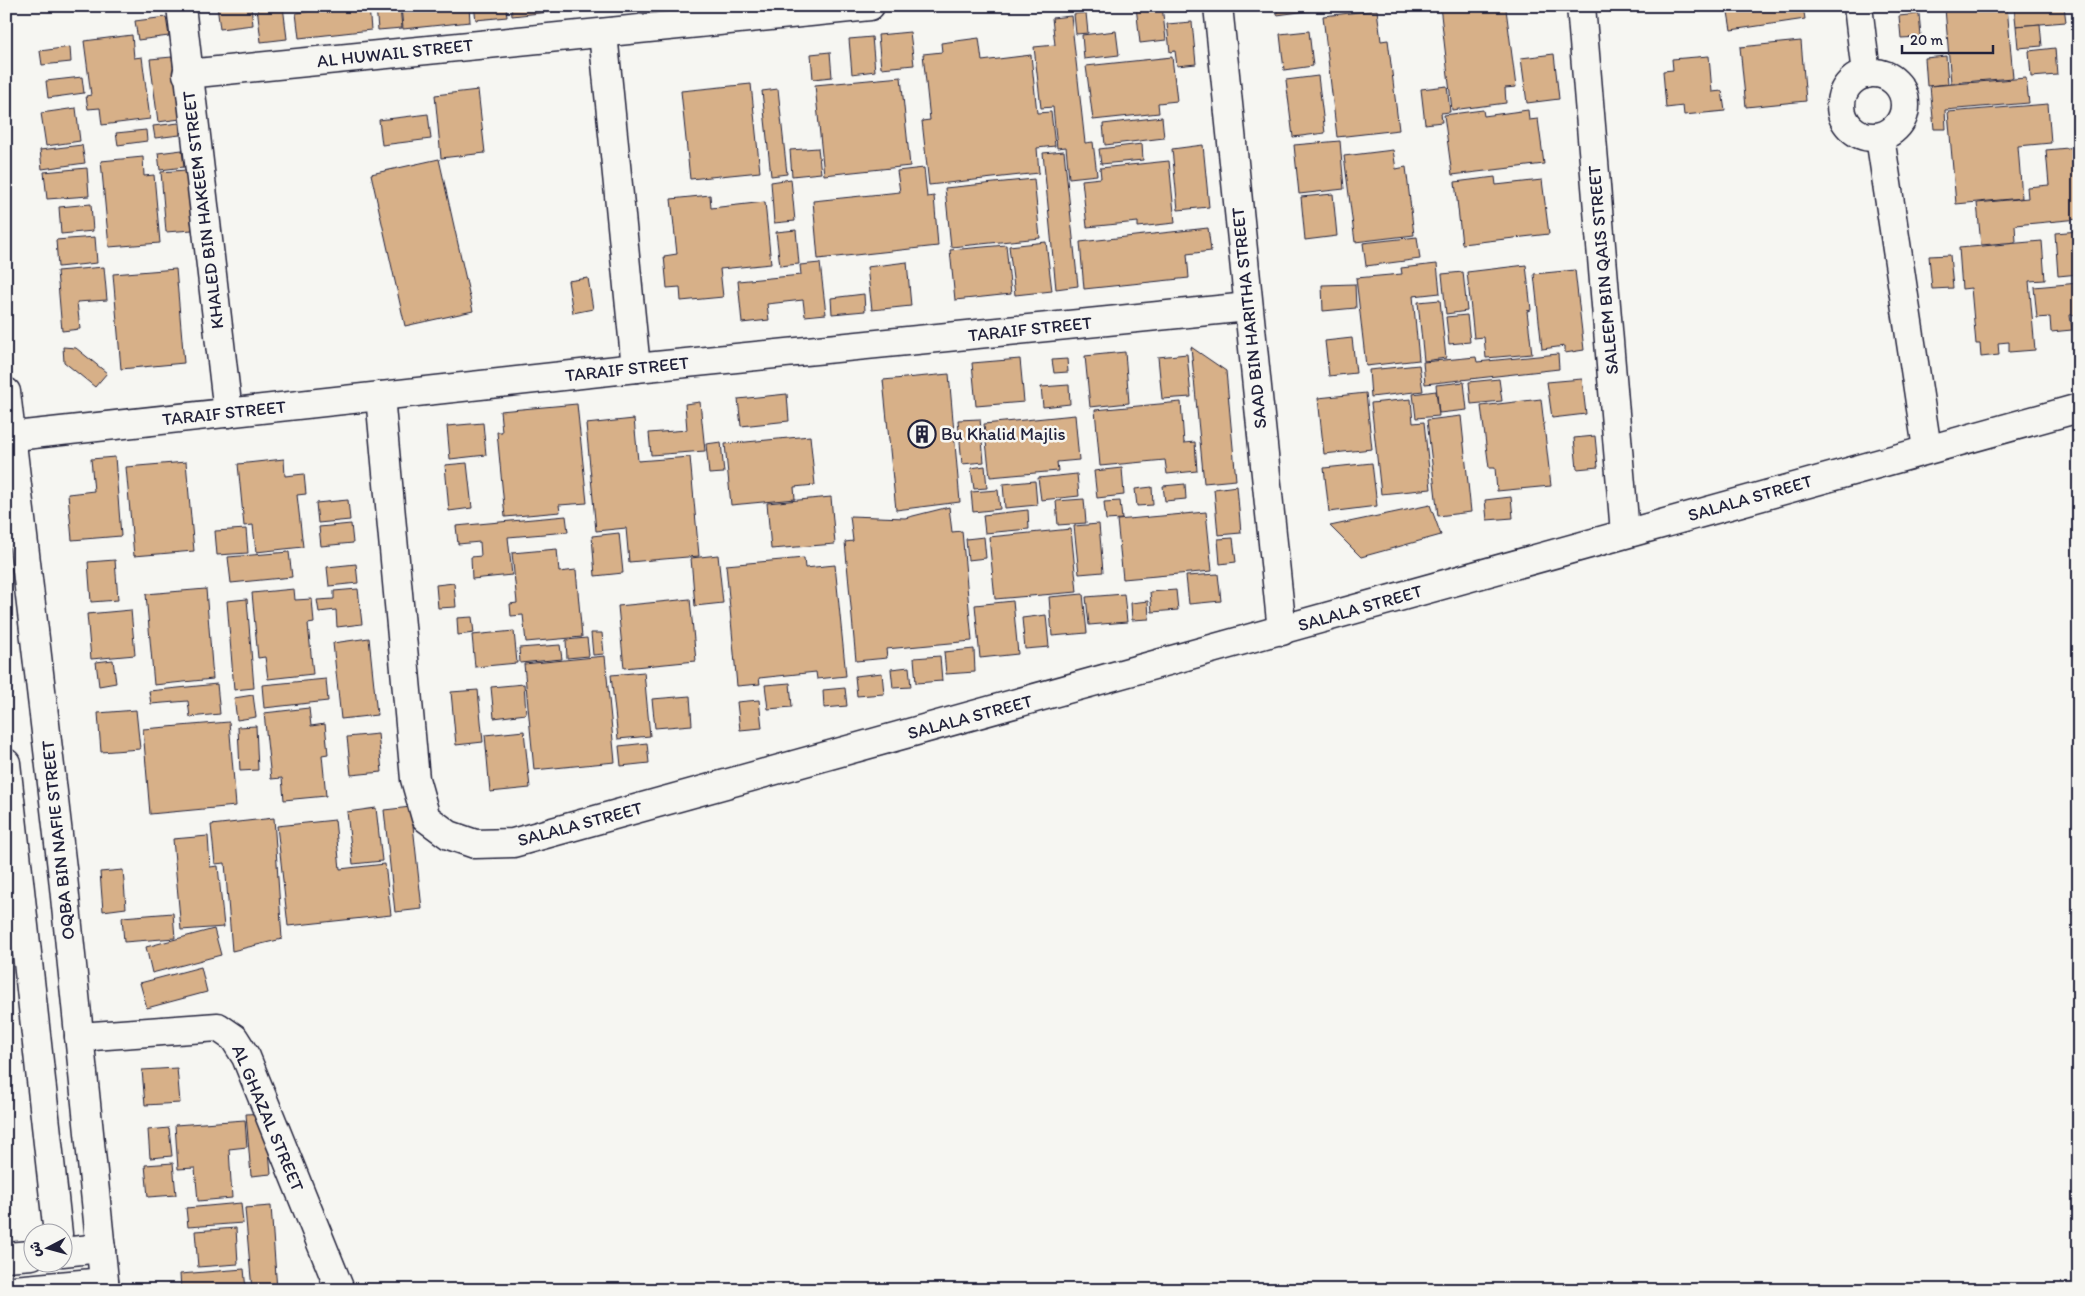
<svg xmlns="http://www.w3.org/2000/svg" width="2085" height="1296" font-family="Itim,'Playpen Sans Arabic',sans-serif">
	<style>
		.building { fill: #d7b088; stroke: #22223b }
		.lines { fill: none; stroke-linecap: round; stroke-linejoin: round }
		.minor-casing { stroke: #22223b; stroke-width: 31 }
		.minor { stroke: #f6f6f2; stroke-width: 28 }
		.labels { text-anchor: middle; stroke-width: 5; stroke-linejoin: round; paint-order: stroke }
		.street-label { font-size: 18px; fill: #22223b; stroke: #f6f6f2 }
		.poi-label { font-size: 18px; fill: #22223b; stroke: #f6f6f2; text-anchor: start }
	</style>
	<rect width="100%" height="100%" fill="#f6f6f2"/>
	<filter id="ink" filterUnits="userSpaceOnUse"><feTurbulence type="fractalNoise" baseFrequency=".02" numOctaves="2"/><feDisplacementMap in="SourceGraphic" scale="10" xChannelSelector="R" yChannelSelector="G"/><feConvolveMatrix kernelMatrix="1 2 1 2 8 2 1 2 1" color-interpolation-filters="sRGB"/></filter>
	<g filter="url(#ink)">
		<g class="building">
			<path d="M217,6H251L253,25L220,29Z"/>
			<path d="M257,6H283L287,39L261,42Z"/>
			<path d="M357,6H369L371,30L299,38L296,13Z"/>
			<path d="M376,6H400L402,28L378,30Z"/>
			<path d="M401,6H469L470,22L403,29Z"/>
			<path d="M474,6H506L507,17L476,20Z"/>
			<path d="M511,6H577V9L512,16Z"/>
			<path d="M581,6H628L582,11Z"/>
			<path d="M1136,6H1162L1166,40L1140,43Z"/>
			<path d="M1277,6H1323V9L1277,15Z"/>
			<path d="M1440,6H1499V10L1506,9L1516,87L1505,88L1506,103L1452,110Z"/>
			<path d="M1727,6H1803L1805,19L1731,30Z"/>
			<path d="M1897,6H1917V10L1897,11Z"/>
			<path d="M1962,6H2007L2013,78L1951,83L1945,8Z"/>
			<path d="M2014,6H2064L2066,22L2016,26Z"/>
			<path d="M1377,10L1381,41L1388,40L1399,130L1337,137L1323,16Z"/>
			<path d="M1086,13L1088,33L1076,34L1074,14Z"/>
			<path d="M1919,14L1921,37L1901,38L1899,16Z"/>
			<path d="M1071,16L1085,143L1093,142L1097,175L1069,178L1066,147L1057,148L1053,107L1041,108L1034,47L1055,45L1052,18Z"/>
			<path d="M166,17L169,36L138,40L135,21Z"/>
			<path d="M1192,22L1196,64L1177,66L1175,51L1170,52L1167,24Z"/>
			<path d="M2040,24L2042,46L2018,48L2016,26Z"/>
			<path d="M1116,31L1119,55L1084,59L1082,35Z"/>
			<path d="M1309,31L1313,66L1284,70L1280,34Z"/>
			<path d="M910,32L914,65L881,68L878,35Z"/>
			<path d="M132,35L134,58L142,57L150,119L102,125L100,108L88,109L86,96L91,95L84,41Z"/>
			<path d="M872,37L875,71L852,74L849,39Z"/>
			<path d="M979,38L982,61L1031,55L1037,113L1051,112L1055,146L1037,148L1039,173L929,185L922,121L930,120L923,54L942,52L941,43Z"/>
			<path d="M1801,41L1806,101L1746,107L1740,47Z"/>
			<path d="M70,47L71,62L42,65L40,51Z"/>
			<path d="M2055,48L2057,75L2031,77L2029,51Z"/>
			<path d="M830,52L832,77L813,79L811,54Z"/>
			<path d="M1554,54L1559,99L1527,103L1521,58Z"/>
			<path d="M1709,56L1712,92L1722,91L1725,111L1684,115L1683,106L1666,108L1663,71L1673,70L1672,59Z"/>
			<path d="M1946,56L1948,84L1927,86L1925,58Z"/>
			<path d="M172,57L180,119L158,122L150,59Z"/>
			<path d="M1172,57L1177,101L1158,103L1159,113L1093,120L1086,66Z"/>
			<path d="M1318,76L1325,133L1293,137L1286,80Z"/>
			<path d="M82,77L84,93L48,98L46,81Z"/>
			<path d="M901,77L910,166L824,175L815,85Z"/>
			<path d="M2026,78L2029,103L1945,110L1946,129H1934L1930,86Z"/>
			<path d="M751,84L760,172L690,179L681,91Z"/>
			<path d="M1447,86L1450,112L1441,113L1442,122L1425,124L1421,89Z"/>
			<path d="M778,89L787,174L771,176L762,91Z"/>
			<path d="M478,90L485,153L441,158L435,95Z"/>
			<path d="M2048,104L2051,143L2018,146L2022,198L1956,204L1948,112Z"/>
			<path d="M76,108L80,141L46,146L41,113Z"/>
			<path d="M1483,110L1484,116L1528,110L1529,120L1538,119L1544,164L1452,175L1444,115Z"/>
			<path d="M428,114L431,139L382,145L379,120Z"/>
			<path d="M1162,117L1164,138L1105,145L1103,124Z"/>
			<path d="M179,123L180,135L155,138L153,126Z"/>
			<path d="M146,130L147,141L118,145L116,133Z"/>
			<path d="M1340,141L1344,189L1299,194L1294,145Z"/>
			<path d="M1142,144L1143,160L1101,164L1099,149Z"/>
			<path d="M82,145L85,163L42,169L40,150Z"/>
			<path d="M1203,145L1209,207L1178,210L1172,149Z"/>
			<path d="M2079,147V219L2015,225L2016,242L1981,245L1977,203L2028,198L2027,187L2049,185L2046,150Z"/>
			<path d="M818,148L821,173L792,176L790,150Z"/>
			<path d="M182,150L184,167L160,170L158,153Z"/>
			<path d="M1393,150L1396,169L1406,167L1414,235L1355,242L1344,156Z"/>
			<path d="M1064,151L1078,286L1056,289L1043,153Z"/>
			<path d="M143,157L144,176L154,175L160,243L109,247L101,161Z"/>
			<path d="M439,159L473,311L405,326L371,174Z"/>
			<path d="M1169,161L1175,223L1138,227V222L1087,227L1082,180L1101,178L1100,168Z"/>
			<path d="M87,168L89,196L47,199L44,172Z"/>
			<path d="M924,168L927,197L934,196L938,246L818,259L813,201L900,192L897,171Z"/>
			<path d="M186,170L192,230L166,232L161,172Z"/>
			<path d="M1495,177L1496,185L1542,180L1549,234L1462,244L1455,182Z"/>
			<path d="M791,179L795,221L774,223L771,182Z"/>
			<path d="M1034,179L1040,238L951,247L945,188Z"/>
			<path d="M1333,194L1337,236L1305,240L1301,197Z"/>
			<path d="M710,195L711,208L765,202L771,264L720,269L723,297L681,301L680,287L667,288L664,256L677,254L671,199Z"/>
			<path d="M91,204L93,231L61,234L59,207Z"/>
			<path d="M1208,228L1211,251L1187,254L1189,278L1084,289L1080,242Z"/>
			<path d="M796,230L799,264L780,266L776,232Z"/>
			<path d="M2079,231V274L2058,276L2055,233Z"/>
			<path d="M95,237L97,263L58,267L56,240Z"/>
			<path d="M1417,237L1420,259L1366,266L1363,243Z"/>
			<path d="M2042,241L2045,280L2029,281L2035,350L2009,352V342L1998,343L1999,355L1981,357L1980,344H1976L1971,288L1962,289L1959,248Z"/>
			<path d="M1046,242L1052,291L1015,295L1009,246Z"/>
			<path d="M1006,245L1011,294L955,300L950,250Z"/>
			<path d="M1950,255L1953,288L1932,289L1929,256Z"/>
			<path d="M907,262L911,306L872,310L867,267Z"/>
			<path d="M820,263L826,314L805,316L803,300L767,304L769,320L742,323L738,281L801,275L800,265Z"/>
			<path d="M1437,264L1440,293L1413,296L1419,360L1366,366L1356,278L1402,274L1401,268Z"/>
			<path d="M1526,265L1531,310L1527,311L1532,354L1486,358L1484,337L1474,338L1467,272Z"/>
			<path d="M104,267L107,300L77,302L80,329L62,331L57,271Z"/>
			<path d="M176,269L184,363L121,369L113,274Z"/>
			<path d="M1575,270L1584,350L1565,353V346L1542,349L1534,274Z"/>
			<path d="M1463,272L1467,311L1446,314L1442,274Z"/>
			<path d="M588,278L593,309L573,313L568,281Z"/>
			<path d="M2079,283V314L2070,315L2072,330L2051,332L2050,317L2037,318L2034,287Z"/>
			<path d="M1355,284L1356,308L1323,311L1322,285Z"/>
			<path d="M864,294L865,311L832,314L831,298Z"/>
			<path d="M1440,300L1446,358L1424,361L1418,302Z"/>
			<path d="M1467,315L1470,342L1449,344L1446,317Z"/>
			<path d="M1352,338L1356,373L1329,376L1325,341Z"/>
			<path d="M63,347L76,348L107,373L95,387L64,362Z"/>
			<path d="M1191,347L1226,371L1236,480L1204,483Z"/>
			<path d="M1125,352L1129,403L1090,407L1085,356Z"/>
			<path d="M1187,354L1191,397L1162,399L1158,357Z"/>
			<path d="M1558,354L1559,369L1425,384L1423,362L1476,357L1477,362Z"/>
			<path d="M1020,359L1024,402L976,406L972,363Z"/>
			<path d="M1067,359L1068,372L1054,373L1052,360Z"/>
			<path d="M1419,365L1423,391L1371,397L1369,370Z"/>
			<path d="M949,374L960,502L896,510L883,380Z"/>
			<path d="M1499,379L1502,401L1471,404L1469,382Z"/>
			<path d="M1582,379L1586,414L1552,418L1547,382Z"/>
			<path d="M1464,382L1467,410L1439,413L1436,385Z"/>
			<path d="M1069,385L1070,404L1043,407L1041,387Z"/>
			<path d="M1436,391L1439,416L1416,418L1413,394Z"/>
			<path d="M1366,393L1372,449L1324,454L1318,398Z"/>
			<path d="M787,394L789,421L741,426L738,399Z"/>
			<path d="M1411,399L1413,423L1424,422L1431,489L1381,494L1371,403Z"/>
			<path d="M1541,399L1551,486L1497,491L1495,468H1489L1481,406Z"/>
			<path d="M700,402L705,451L651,455L649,433L687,430L685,404Z"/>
			<path d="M1181,402L1184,443L1195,442L1197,471L1167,474L1165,460L1100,466L1095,410Z"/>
			<path d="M577,404L587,503L559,505L560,512L505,517L497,432H502L500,411Z"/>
			<path d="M1075,415L1079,460L1057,462L1058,471L990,477L984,424Z"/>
			<path d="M1461,416L1471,512L1438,516L1427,420Z"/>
			<path d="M634,419L638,461L690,457L699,556L629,562L626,528L596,531L586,424Z"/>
			<path d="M980,419L984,462L962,464L958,420Z"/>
			<path d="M483,423L486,455L450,459L447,426Z"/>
			<path d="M810,436L815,485L794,487L795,499L731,505L725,444Z"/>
			<path d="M1595,436L1598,467L1577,469L1574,438Z"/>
			<path d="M721,442L724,473L709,474L706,444Z"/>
			<path d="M115,457L121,536L72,540L68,494L94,491L91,459Z"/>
			<path d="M284,459L285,476L304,474L306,494L297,495L303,547L256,552L253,525L244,526L238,464Z"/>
			<path d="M186,462L194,551L134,556L126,467Z"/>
			<path d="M467,463L472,508L449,511L445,465Z"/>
			<path d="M1372,463L1377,506L1329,512L1324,468Z"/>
			<path d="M985,466L987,488L974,489L971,468Z"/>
			<path d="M1122,468L1124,495L1097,498L1094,471Z"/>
			<path d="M1077,474L1079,496L1041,500L1038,478Z"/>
			<path d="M1035,481L1037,505L1005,508L1003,484Z"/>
			<path d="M1185,484L1186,499L1165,501L1163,486Z"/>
			<path d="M1237,486L1241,533L1218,535L1214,489Z"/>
			<path d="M1152,487L1153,505L1137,506L1135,489Z"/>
			<path d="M998,490L1000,509L973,512L971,492Z"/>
			<path d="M831,497L835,544L771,549L767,503Z"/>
			<path d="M1511,497L1513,518L1487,520L1485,500Z"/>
			<path d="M1084,499L1086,523L1058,525L1056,501Z"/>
			<path d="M348,500L350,520L318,523L316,503Z"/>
			<path d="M1120,501L1122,519L1106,520L1104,502Z"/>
			<path d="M1430,505L1441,535L1361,557L1330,526Z"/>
			<path d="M949,507L952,532L962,531L972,641L886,649L887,658L856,661L845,542L853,541L850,516L905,518Z"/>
			<path d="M1028,510L1029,529L985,533L983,515Z"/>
			<path d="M1206,512L1212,571L1123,579L1117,520Z"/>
			<path d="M566,516L568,532L508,537L512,575L472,579L471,557L481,556L480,542L458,544L456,526Z"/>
			<path d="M351,524L353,543L321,546L319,527Z"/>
			<path d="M1099,524L1103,572L1079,574L1074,526Z"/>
			<path d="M246,529L248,553L217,555L215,531Z"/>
			<path d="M1071,529L1077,592L995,599L989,537Z"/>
			<path d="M619,533L623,573L595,576L592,536Z"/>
			<path d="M984,537L986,558L968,560L966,539Z"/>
			<path d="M1233,538L1236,562L1220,564L1218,539Z"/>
			<path d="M557,549L559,572L576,570L582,637L526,642L523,615L511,616L510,604L517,603L512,553Z"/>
			<path d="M289,552L292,577L231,583L228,557Z"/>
			<path d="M718,555L723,603L695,606L691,558Z"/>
			<path d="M804,558L805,568L835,565L846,676L817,679L816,672L759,678L760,684L737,686L726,565Z"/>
			<path d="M115,560L118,600L91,602L88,562Z"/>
			<path d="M356,564L358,583L329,586L327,567Z"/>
			<path d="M1218,574L1221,601L1189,604L1186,576Z"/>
			<path d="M454,583L456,607L438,608L436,585Z"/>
			<path d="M206,589L213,679L154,685L146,594Z"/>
			<path d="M294,589L295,600L312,599L314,623L308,624L313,674L268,679L265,657L258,658L252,593Z"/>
			<path d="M358,589L362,624L337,627L336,610L319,612L317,600L334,599V591Z"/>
			<path d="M1176,590L1178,610L1152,612L1150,592Z"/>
			<path d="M1083,594L1087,633L1052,636L1049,597Z"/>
			<path d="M1124,594L1127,622L1089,625L1086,597Z"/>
			<path d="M247,599L254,688L234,690L227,601Z"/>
			<path d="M690,599L696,661L624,668L618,606Z"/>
			<path d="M1013,601L1018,654L980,658L975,605Z"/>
			<path d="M1148,601L1149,619L1132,620L1131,603Z"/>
			<path d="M131,610L135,655L91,659L87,614Z"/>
			<path d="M1046,615L1049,647L1025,649L1022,618Z"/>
			<path d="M472,617L474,633L458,635L457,618Z"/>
			<path d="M514,631L517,663L475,667L472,635Z"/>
			<path d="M591,633H602L604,654L593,655Z"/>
			<path d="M369,638L377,715L341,719L333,643Z"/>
			<path d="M587,638L589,656L567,658L566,640Z"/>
			<path d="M560,645L562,659L520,663L519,648Z"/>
			<path d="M974,649L975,672L946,674L944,652Z"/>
			<path d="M605,656L615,762L534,770L524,664Z"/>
			<path d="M940,656L942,681L916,683L914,658Z"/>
			<path d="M113,660L116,683L99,686L96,662Z"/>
			<path d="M909,667L911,687L893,688L891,669Z"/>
			<path d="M644,672L650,736L618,739L611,675Z"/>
			<path d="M882,673L884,694L857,696L855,676Z"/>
			<path d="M326,679L328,701L264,708L262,685Z"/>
			<path d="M790,683L792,707L768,709L765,685Z"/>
			<path d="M217,684L220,714L190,717L188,701L151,704L149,691Z"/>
			<path d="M524,684L526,714L494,718L491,687Z"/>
			<path d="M845,688L847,706L824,708L823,690Z"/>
			<path d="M478,690L483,742L456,745L451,692Z"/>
			<path d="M253,695L256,717L237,720L234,698Z"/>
			<path d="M690,696L692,725L655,728L652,699Z"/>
			<path d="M759,700L762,728L740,730L737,702Z"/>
			<path d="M309,708L311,726L325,724L328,754L322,755L326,796L284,800L282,778L271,779L264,713Z"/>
			<path d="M136,710L140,749L101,752L98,713Z"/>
			<path d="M229,722L236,806L150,814L143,729Z"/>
			<path d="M256,726L258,770L240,771L238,727Z"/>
			<path d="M524,731L530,788L490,792L485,735Z"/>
			<path d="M378,734L382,772L351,775L347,737Z"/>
			<path d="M647,743L649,763L621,766L619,746Z"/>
			<path d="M411,807L422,909L395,912L384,810Z"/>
			<path d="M376,808L382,861L353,864L347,812Z"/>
			<path d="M274,818L282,939L232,951L225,863L215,864L211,825Z"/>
			<path d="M335,820L340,869L385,864L391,915L288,926L277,826Z"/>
			<path d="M208,836L210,867L218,866L224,927L181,930L173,839Z"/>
			<path d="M123,870L126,908L103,911L100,872Z"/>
			<path d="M173,913L175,938L124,942L122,917Z"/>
			<path d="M214,929L221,955L152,973L146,947Z"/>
			<path d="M201,967L207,992L147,1008L140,983Z"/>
			<path d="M177,1068L180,1103L145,1105L142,1070Z"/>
			<path d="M266,1113L271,1174L251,1176L246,1114Z"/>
			<path d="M245,1120L247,1147L229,1149L232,1198L198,1201L195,1168L178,1169L175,1125Z"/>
			<path d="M169,1128L172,1156L150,1158L148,1130Z"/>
			<path d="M173,1163L176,1195L148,1197L145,1165Z"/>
			<path d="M241,1203L243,1223L188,1227L186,1208Z"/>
			<path d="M271,1206L277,1290H252L245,1208Z"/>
			<path d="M236,1228L238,1264L198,1267L195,1231Z"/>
			<path d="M244,1269L246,1290H181L180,1274Z"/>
		</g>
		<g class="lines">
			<g class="minor-casing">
				<g id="minor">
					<path d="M181,6L228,413"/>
					<path d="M1218,6L1282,631"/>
					<path d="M1581,6L1625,533"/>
					<path d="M1858,6L1866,74"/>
					<path d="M603,33L636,368"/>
					<circle cx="1873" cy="105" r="32"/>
					<path d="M187,74L870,6"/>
					<path d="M1880,137L1927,449"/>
					<path d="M6,392L63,877L105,1290"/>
					<path d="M380,396L415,779L426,818L449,835L475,844L513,843L2079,408"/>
					<path d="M6,437L636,368L1248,307"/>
					<path d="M6,763L58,1234"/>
					<path d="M79,1037L218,1027L234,1038L246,1057L340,1290"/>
					<path d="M62,1252L101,1248"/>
					<path d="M6,1257L32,1255"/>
					<path d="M14,1290L104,1282"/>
				</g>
			</g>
			<use href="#minor" class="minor"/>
		</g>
	</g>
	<defs>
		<g id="building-ring" transform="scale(1.4375)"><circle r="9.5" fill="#f6f6f2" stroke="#22223b" stroke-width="1.5"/><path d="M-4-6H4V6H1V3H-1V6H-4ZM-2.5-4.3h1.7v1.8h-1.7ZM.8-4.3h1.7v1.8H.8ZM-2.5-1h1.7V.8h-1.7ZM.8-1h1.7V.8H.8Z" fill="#22223b"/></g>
	</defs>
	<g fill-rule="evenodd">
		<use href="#building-ring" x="922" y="434"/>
	</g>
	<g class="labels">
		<g class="street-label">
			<text transform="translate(395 53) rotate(-6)" y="6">AL HUWAIL STREET</text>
			<text transform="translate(203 210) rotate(-97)" y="6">KHALED BIN HAKEEM STREET</text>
			<text transform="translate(1603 270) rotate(-95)" y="6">SALEEM BIN QAIS STREET</text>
			<text transform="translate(1249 318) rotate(-96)" y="6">SAAD BIN HARITHA STREET</text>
			<text transform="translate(1030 329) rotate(-6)" y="6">TARAIF STREET</text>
			<text transform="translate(627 369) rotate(-6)" y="6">TARAIF STREET</text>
			<text transform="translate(224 413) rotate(-6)" y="6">TARAIF STREET</text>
			<text transform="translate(1750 498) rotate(-16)" y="6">SALALA STREET</text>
			<text transform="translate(1360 608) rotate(-16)" y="6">SALALA STREET</text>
			<text transform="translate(970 717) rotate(-15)" y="6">SALALA STREET</text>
			<text transform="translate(580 824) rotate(-15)" y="6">SALALA STREET</text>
			<text transform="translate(58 840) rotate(-96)" y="6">OQBA BIN NAFIE STREET</text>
			<text transform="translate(268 1118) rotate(67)" y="6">AL GHAZAL STREET</text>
		</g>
		<g class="poi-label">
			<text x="941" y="440">Bu Khalid Majlis</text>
		</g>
	</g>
	<rect width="2085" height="1296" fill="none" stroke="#f6f6f2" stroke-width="25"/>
	<rect x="12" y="12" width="2060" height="1271" fill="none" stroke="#22223b" stroke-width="2" filter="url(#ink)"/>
	<g transform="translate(48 1248) rotate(264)"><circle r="24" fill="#f6f6f2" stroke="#a1a1a9"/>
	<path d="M0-4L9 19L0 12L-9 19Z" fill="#22223b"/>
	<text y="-8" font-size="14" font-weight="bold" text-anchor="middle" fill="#22223b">ش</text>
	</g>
	<path d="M1902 45v8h91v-8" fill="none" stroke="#22223b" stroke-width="2.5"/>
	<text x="1910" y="45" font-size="15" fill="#22223b" stroke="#f6f6f2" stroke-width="4" paint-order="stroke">20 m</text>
</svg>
